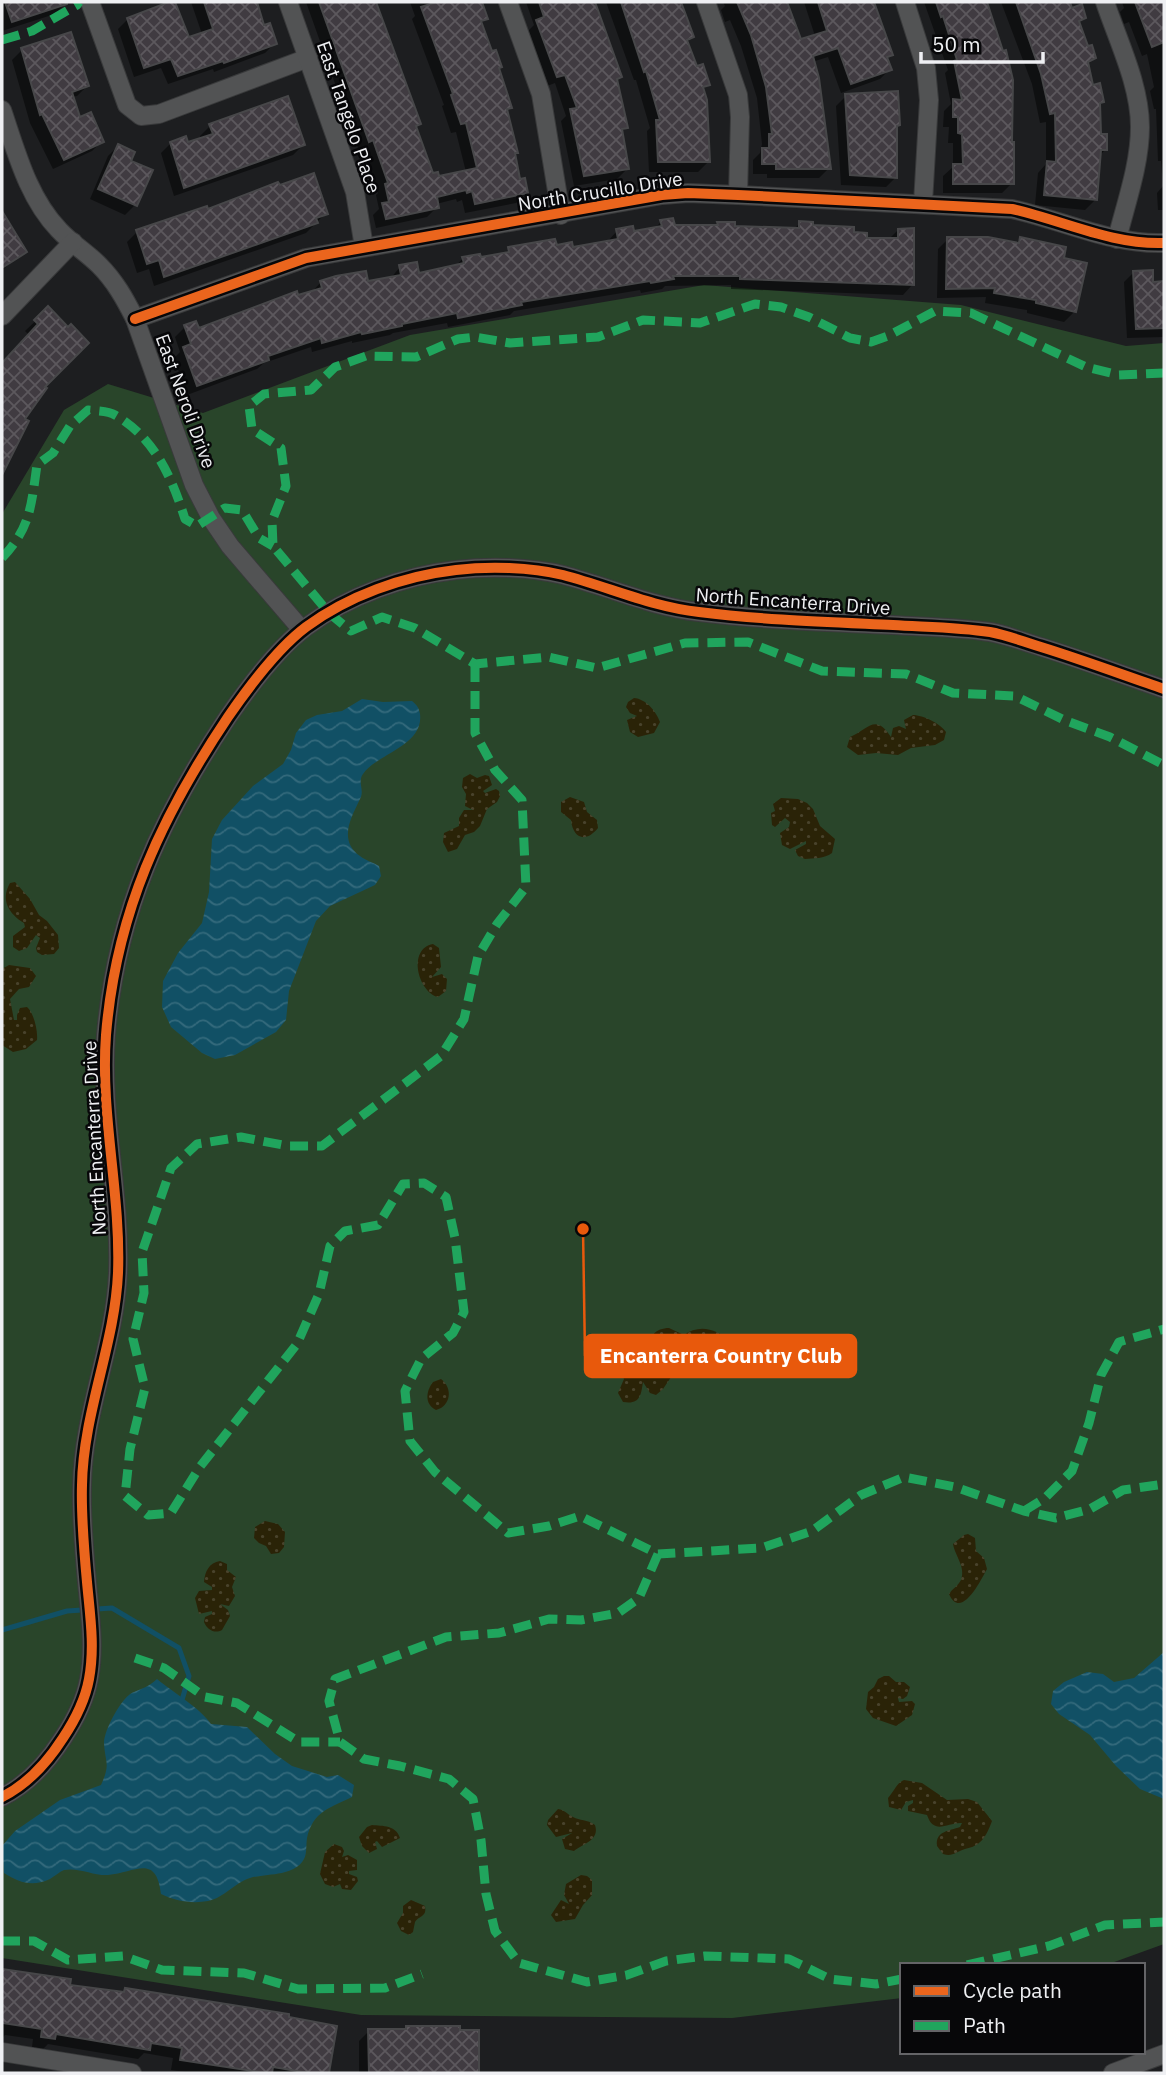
<svg xmlns="http://www.w3.org/2000/svg" width="1166" height="2075" font-family="'IBM Plex Sans',sans-serif">
	<style>
		.green { fill: #29452a }
		.sand { fill: url(#sand-dots) }
		.water { fill: url(#water-waves) }
		.shadow { fill: #0007 }
		.lines { fill: none; stroke-linecap: round; stroke-linejoin: round }
		.stream { stroke: #115065; stroke-width: 5 }
		.building { fill: url(#building-cross-hatch); stroke: #474749; stroke-width: 2 }
		.minor-casing { stroke: #393a3b; stroke-width: 20 }
		.minor { stroke: #525354; stroke-width: 18 }
		.quiet { stroke: #20a55d; stroke-width: 9; stroke-dasharray: 18 9; stroke-linecap: butt }
		.cycleway-casing { stroke: #070709; stroke-width: 15 }
		.cycleway { stroke: #eb651d; stroke-width: 10 }
		.labels { text-anchor: middle; stroke-width: 5; stroke-linejoin: round; paint-order: stroke }
		.street-label { font-size: 19px; fill: #eff0f3; stroke: #070709 }
		.leader { fill: none; stroke: #e8590c; stroke-width: 2.5 }
		.callout-dot { fill: #e8590c; stroke: #070709; stroke-width: 2.5 }
		.callout { fill: #e8590c; stroke: #e8590c; stroke-width: 2.5 }
		.callout-label { font-size: 21px; text-anchor: middle; font-weight: bold; fill: #fff }
	</style>
	<defs>
		<pattern id="sand-dots" width="8" height="8" patternUnits="userSpaceOnUse" patternTransform="scale(1.75)"><rect width="8" height="8" fill="#2a2307"/><path d="M2 2h.1M6 6h.1" fill="none" stroke="#49432c" stroke-width="1.8" stroke-linecap="round"/></pattern>
		<pattern id="water-waves" width="16" height="10" patternUnits="userSpaceOnUse" patternTransform="scale(1.75)"><rect width="16" height="10" fill="#115065"/><path d="M0 5q4-4 8 0t8 0" fill="none" stroke="#346a7c"/></pattern>
		<pattern id="building-cross-hatch" width="8" height="8" patternUnits="userSpaceOnUse" patternTransform="scale(1.75)"><rect width="8" height="8" fill="#403b41"/><path d="M0 0l8 8M0 8l8-8" fill="none" stroke="#5c585d"/></pattern>
	</defs>
	<rect width="100%" height="100%" fill="#1d1e20"/>
	<path class="green" d="M704,285L961,305L1126,346L1164,343V1944L1106,1965H902V1998L732,2018L361,2015L2,1958V514L64,410L108,384L203,413L410,335Z"/>
	<g class="sand">
		<path d="M634,698C646,699 656,711 660,722L654,733L638,737L630,732L627,720L637,716L630,713L626,707L628,702Z"/>
		<path d="M913,715C923,715 941,724 946,732L944,740L935,745L911,748L898,755L876,753L858,755L847,747L850,737C869,729 875,713 891,737L893,728L899,726L906,729L904,720Z"/>
		<path d="M470,774L477,778L485,775L489,776L492,785L483,791L485,793L496,789L499,791L500,796L497,802L487,809L480,826L474,832L465,835L457,849L448,852L443,842L444,833L459,826V818L464,810H473L465,806L466,794L462,787L463,778Z"/>
		<path d="M570,797L584,802L587,812L597,820L598,828C586,843 573,839 571,820L561,812V802Z"/>
		<path d="M781,798L798,799L807,803L813,809L820,826L835,839L832,853C824,859 814,858 805,859L798,856L795,850L806,844V841L790,849L782,845L780,833L789,827L790,822L785,818L775,827L772,825L771,813L775,811L773,804Z"/>
		<path d="M15,882L30,899L39,915L47,921L58,935L59,948L54,954L42,955L37,952L36,948L40,938L36,935L27,948L19,951L13,947V936L25,927L24,923C9,914 0,900 10,883Z"/>
		<path d="M433,944L439,948L441,967L432,977L442,974L447,979L446,991L438,997C418,992 407,949 433,944Z"/>
		<path d="M9,965L30,968L36,976L29,987L19,989L10,999L14,1020H17V1015L20,1008L27,1007C34,1013 38,1031 37,1040L26,1049L13,1052L2,1045V969Z"/>
		<path d="M669,1328L684,1335C698,1324 718,1328 729,1342C730,1368 697,1364 680,1364L663,1389L656,1395L650,1393L643,1382C641,1394 641,1405 623,1402L618,1393L624,1379L617,1366L618,1356L623,1352H629L652,1372L654,1357L672,1350L670,1347L653,1350C646,1337 656,1328 669,1328Z"/>
		<path d="M441,1379C453,1388 451,1406 436,1410C424,1404 426,1391 433,1382Z"/>
		<path d="M265,1521L278,1524L285,1532L284,1547L279,1553L271,1554L266,1546L259,1543L254,1538L255,1527Z"/>
		<path d="M968,1534L975,1538L976,1551L984,1558L987,1569C981,1580 961,1621 949,1594C952,1589 958,1586 961,1580C966,1567 955,1556 953,1544L964,1535Z"/>
		<path d="M220,1561L227,1564V1570L236,1577L232,1587L235,1596L229,1606L220,1604L228,1610L230,1616L222,1630C215,1634 207,1630 204,1622L205,1617L212,1614V1611L199,1614L195,1598L199,1591L212,1590V1587L204,1582C205,1571 209,1563 220,1561Z"/>
		<path d="M884,1676H889L896,1682H904L910,1687L907,1696L903,1699L898,1698L899,1702L912,1701L915,1704L912,1715L896,1726L873,1718L866,1709L868,1692L874,1687L878,1679Z"/>
		<path d="M904,1780L922,1783L947,1800L968,1799L977,1802L992,1821C986,1837 981,1846 965,1849C955,1852 953,1857 943,1854L937,1846C935,1831 949,1831 960,1827L962,1823C948,1822 934,1836 927,1815L908,1811V1806L913,1803V1800L906,1802L901,1810L889,1807L888,1798C893,1793 897,1782 904,1780Z"/>
		<path d="M558,1809C565,1810 567,1814 573,1817C580,1821 587,1819 595,1825C600,1840 584,1843 574,1851L565,1849L562,1839L572,1833L556,1837L547,1825L548,1820Z"/>
		<path d="M372,1825C383,1826 396,1825 400,1838L382,1847L377,1841L375,1842L377,1849L369,1853L362,1846L359,1837L367,1827Z"/>
		<path d="M334,1844L342,1847L344,1851L342,1857L348,1855L357,1860V1870L349,1871V1874L357,1877L358,1881L351,1890L342,1889L340,1884L333,1887L325,1884L320,1874L325,1852Z"/>
		<path d="M581,1875L587,1876L592,1880V1895L583,1905L575,1919L556,1922L551,1915L561,1900L569,1904L564,1895L566,1884Z"/>
		<path d="M411,1900L425,1906C427,1917 420,1915 415,1922L413,1932L409,1935L401,1931L397,1923L403,1913V1906Z"/>
	</g>
	<g class="water">
		<path d="M362,699L383,702L412,701C417,705 419,708 420,714C424,746 376,754 363,774C357,782 365,790 360,799C351,818 338,840 360,856C366,861 373,862 379,866L381,876L375,885L330,906L316,921L289,991L286,1020L276,1032L235,1055L215,1059L202,1053L171,1027L162,1007L163,981L178,953L202,923L209,892L212,839L222,820L253,786L283,764L291,750L296,733L306,720L317,715L342,711Z"/>
		<path d="M1164,1652V1799L1140,1789L1116,1766L1090,1735L1059,1714L1051,1704L1053,1691L1064,1682L1087,1672L1103,1674L1114,1682L1134,1678Z"/>
		<path d="M157,1679C174,1693 199,1707 211,1724L247,1727L275,1754L292,1766L327,1777L338,1775L354,1785L352,1797C330,1808 313,1811 307,1838C306,1844 307,1854 304,1859C294,1877 267,1873 250,1878C234,1883 224,1898 208,1901C192,1904 175,1901 161,1894C156,1853 135,1873 108,1875C94,1876 79,1867 64,1870C59,1872 55,1876 50,1879C32,1887 20,1883 4,1873L2,1846L15,1831L60,1800L101,1785C111,1763 105,1763 104,1743C104,1730 122,1696 134,1692C144,1688 149,1686 157,1679Z"/>
	</g>
	<g class="shadow">
		<path d="M2,2H65V4L55,14L2,31Z"/>
		<path d="M174,2L188,39L202,34L191,2H255L263,27L275,43L265,53L214,72L213,69L168,84L161,68L134,77L118,29L128,19Z"/>
		<path d="M306,2H374L419,124L415,128L431,175L438,178L466,172L456,132L451,133L442,106L444,105L412,19L415,16L410,2H473L486,19L480,24L491,53L500,67L498,70L510,108L506,111L519,181L526,193L516,203L465,213L462,200L457,202L456,199L436,204L437,207L427,217L376,228L373,215L379,209L376,195L378,193L363,149L359,151Z"/>
		<path d="M526,2H593L620,77L615,81L626,127L621,132L627,169L617,179L574,186L561,121L566,116L555,83L547,86L527,32L534,25Z"/>
		<path d="M606,2H680L692,37L686,43L696,68L708,85L702,90L708,162L698,172H649L647,131L650,128L636,80H634Z"/>
		<path d="M723,2H786L800,41L815,36L804,2H872L891,54L886,59L890,69L880,79L841,93L828,57L812,62L829,168L819,178H767V174H753V160L760,153L762,144L757,98L741,46L730,20L725,22L721,10L725,6Z"/>
		<path d="M924,2H990L986,6L1012,183L1002,193H943V176L953,167V143H948L949,127H943L944,111L951,104L945,73L948,70Z"/>
		<path d="M1001,2H1068L1071,10L1084,17L1078,24L1087,49L1094,58L1087,66L1091,87L1103,101L1099,105V136L1105,150L1099,156L1095,200L1085,210L1035,205L1038,173L1046,164V122L1040,123L1032,84Z"/>
		<path d="M1122,2H1164V210H1158L1157,193L1163,186L1161,161H1158L1156,109H1154L1150,91L1154,87L1147,54L1142,56L1129,22L1124,24L1120,12L1124,8Z"/>
		<path d="M22,50L87,86L77,96L72,97L79,120L102,141L92,151L53,169L30,123L12,60Z"/>
		<path d="M846,96L898,125L896,127V177L886,187L841,185L836,106Z"/>
		<path d="M210,126L303,145L293,155L174,196L161,153L171,143L187,145L201,140L200,136Z"/>
		<path d="M118,146L129,162L135,205L125,215L90,199L108,156Z"/>
		<path d="M207,211L326,213L306,233L154,286L149,269L137,273L127,242L137,232Z"/>
		<path d="M661,222L673,227H715L718,224L734,227L793,230L800,223L852,234L865,240L889,239L898,230L913,284L903,295L731,289V285L665,286L662,289L641,293L640,290L514,311L510,315L448,327L447,323L393,333L390,335L352,343V341L312,352L311,347L264,363L257,369L187,395L174,358L180,352L175,337L185,327L198,330L311,293L321,282L367,283L390,279L400,267L418,275L455,267L463,258L479,259L503,255L509,249L555,247L571,249L607,242L617,231L633,233L653,230Z"/>
		<path d="M2,224L25,252L2,270Z"/>
		<path d="M1021,238L1061,259L1074,312L1064,322L1027,313V310L985,303L986,297L937,298L938,249L948,239L1015,244Z"/>
		<path d="M1134,272L1152,284L1164,283V337L1127,338L1124,282Z"/>
		<path d="M48,309L42,387L22,419L10,459L2,475V362L29,335L25,331Z"/>
		<path d="M2,1971L69,1981L68,1986L122,1993L126,1990L335,2027L327,2073H192L171,2070L173,2058L144,2053L138,2059L48,2044L43,2049L32,2047L33,2039L5,2035L2,2038Z"/>
		<path d="M407,2028L477,2032V2073H359V2041L369,2031H404Z"/>
	</g>
	<g class="lines">
		<path class="stream" d="M2,1630L67,1611L112,1608L179,1648L189,1676L182,1700"/>
	</g>
	<g class="building">
		<path d="M5,2H67V4L12,22Z"/>
		<path d="M169,2H175L189,37L213,29L204,2H257L264,25L270,23L277,44L224,63L223,61L178,76L171,59L144,68L127,18Z"/>
		<path d="M319,2H376L421,124L416,126L433,173L438,172L439,176L477,168L466,123L461,124L451,95L453,94L421,7L437,2H482L488,19L481,21L492,51L496,50L502,67L499,68L512,108L507,109L518,153H515L520,179L525,178L528,193L475,204L472,191L467,193L466,190L437,197L439,208L386,219L382,203L389,202L385,184L388,183L373,140L369,142Z"/>
		<path d="M539,2H595L622,77L617,79L628,128L622,129L629,169L584,176L570,109L577,108L565,75L557,77L536,20L544,17Z"/>
		<path d="M621,2H681L694,37L687,40L697,66L703,64L710,85L703,87L707,100L710,162H658L656,120H660L646,71L644,72Z"/>
		<path d="M737,2H787L801,39L827,31L818,2H874L893,55L887,57L892,70L851,84L838,48L813,56L819,78L831,169H776V164H762V148H769V134H772L766,87L751,35Z"/>
		<path d="M936,2H987L1003,51L1006,50L1013,80L1012,142H1014V184H953V164H963L962,134L958,133V117H953V99L962,100L954,61L957,60L943,16L941,17Z"/>
		<path d="M1016,2H1070L1072,8L1082,4L1086,18L1079,21L1088,46L1092,45L1096,58L1088,62L1093,85L1100,83L1104,102L1100,103L1101,134H1107V150H1101L1097,200L1044,195L1047,161L1056,162L1055,113L1050,114L1041,74Z"/>
		<path d="M1135,2H1164V42L1152,47Z"/>
		<path d="M71,32L89,86L72,92L80,117L91,112L104,142L64,160L42,114L40,115L21,48Z"/>
		<path d="M898,91L900,125L897,126V178L850,175L845,94Z"/>
		<path d="M288,96L305,145L184,188L170,142L186,136L188,142L213,134L209,124Z"/>
		<path d="M118,144L135,152L131,161L153,170L137,206L98,189Z"/>
		<path d="M314,173L328,214L316,218L318,223L164,277L159,260L147,264L136,230L207,206L208,209L278,182L280,185Z"/>
		<path d="M2,211L27,252L2,268Z"/>
		<path d="M673,218L675,225H718L717,222H735V226L799,228V221L813,222V225L854,227V232L867,233V238H898V229L914,228V285L740,279V276H673L674,279L651,283L650,281L521,302L522,305L458,318L457,313L402,324V326L362,334L361,332L322,343L321,338L268,356L269,360L197,386L183,347L191,344L184,325L196,321L199,328L297,291L298,295L322,288L320,281L336,276L366,271L368,281L401,275L399,265L417,262L419,273L464,263L462,257L480,254L481,257L509,252L508,247L555,239L557,245L572,242L573,247L618,239L616,229L633,226L634,231L662,226L660,220Z"/>
		<path d="M947,237H988L1019,243L1020,237L1066,247L1064,258L1087,263L1076,312L1036,303V300L994,293L995,288L946,289Z"/>
		<path d="M1153,270V282L1164,281V328L1136,329L1133,271Z"/>
		<path d="M48,306L68,327L71,324L89,343L45,387L47,388L25,419L29,421L2,475V363L38,324L34,320Z"/>
		<path d="M2,1969L71,1979L70,1985L124,1992L125,1988L289,2014V2017L337,2026L329,2073H309L273,2067L272,2073H266L180,2060L182,2048L151,2043L150,2050L56,2034L55,2039L41,2037L42,2029L2,2023Z"/>
		<path d="M406,2026H460V2030H479V2073H369L368,2029H406Z"/>
	</g>
	<g class="lines">
		<g class="minor-casing">
			<g id="minor">
				<path d="M90,2L127,105L141,116L159,114L308,58"/>
				<path d="M288,2L355,192L364,247"/>
				<path d="M508,2L541,94L561,215"/>
				<path d="M706,2L738,95L740,117L738,195"/>
				<path d="M905,2L926,68L929,100L923,203"/>
				<path d="M1105,2C1118,41 1140,85 1140,127C1140,164 1126,203 1117,239"/>
				<path d="M2,110C16,151 28,198 59,230C71,243 87,253 99,265C115,281 125,299 135,319L194,485L211,518L230,546L302,630"/>
				<path d="M2,316L73,242"/>
				<path d="M135,319L306,258L662,195L688,193L738,195L1012,209C1062,220 1112,245 1164,243"/>
				<path d="M2,1797C28,1784 47,1763 63,1738C75,1720 85,1701 89,1679C95,1647 90,1615 87,1582C84,1550 81,1518 82,1485C83,1413 115,1344 118,1273C121,1193 100,1115 106,1035C116,913 161,817 228,717C248,688 278,648 306,627C348,596 403,576 456,570C489,566 530,567 563,575C609,587 652,607 699,612C763,620 828,622 893,625C925,627 958,627 990,632C1007,635 1024,642 1041,647C1083,660 1123,675 1164,689"/>
				<path d="M2,2052L132,2073"/>
				<path d="M1113,2073L1164,2054"/>
			</g>
		</g>
		<use href="#minor" class="minor"/>
		<g class="quiet">
			<path d="M2,40L32,31L77,5L79,2"/>
			<path d="M1164,373L1119,375L1086,367L971,313L935,311L888,336L871,342L850,338L809,317L781,307L755,304L700,323L643,320L598,337L510,343L475,337L458,339L416,357L366,356L335,367L311,390L264,394L249,406L252,429L281,448L286,486L272,521L273,546L329,613L351,631L382,617L415,628L475,664L548,657L597,668L685,643L748,642L822,671L906,674L953,693L1015,696L1064,720L1110,737L1164,765"/>
			<path d="M2,558C31,527 31,506 37,465L53,453L70,426L88,410C96,411 108,411 115,415C155,438 172,478 185,519L197,526L225,508L242,510L259,538L273,546"/>
			<path d="M475,664V733L495,770L522,800L526,887L497,924L478,956L464,1019L441,1056L322,1146H288L241,1137L197,1144L171,1168L142,1252L144,1293L133,1339L145,1388L130,1449L125,1496L148,1515L171,1513L199,1468L297,1344L319,1294L330,1246L345,1231L378,1225L403,1184L424,1183L446,1197L455,1238L464,1312L453,1333L421,1359L405,1391L410,1441L435,1472L508,1533L549,1526L580,1516L658,1554L761,1548L812,1531L861,1495L904,1477L955,1487L1024,1511L1056,1518L1090,1509L1123,1490L1164,1484"/>
			<path d="M1024,1511L1045,1498L1072,1471L1089,1423L1101,1375L1119,1342L1164,1329"/>
			<path d="M658,1554L639,1598L618,1613L581,1620L549,1619L499,1633L446,1637L335,1679L329,1701L340,1742L364,1759L400,1766L449,1779L473,1799L481,1840L486,1894L495,1931L519,1963L587,1982L627,1975L666,1961L705,1956L789,1959L830,1979L876,1984L902,1979"/>
			<path d="M135,1658L164,1668L205,1697L237,1703L299,1742H340"/>
			<path d="M2,1941H34L68,1960L123,1956L162,1970L244,1973L298,1989L385,1988L422,1974"/>
			<path d="M967,1965L1049,1946L1105,1925L1164,1922"/>
		</g>
		<g class="cycleway-casing">
			<g id="cycleway">
				<path d="M135,319L306,258L662,195L688,193L738,195L1012,209C1062,220 1112,245 1164,243"/>
				<path d="M2,1797C28,1784 47,1763 63,1738C75,1720 85,1701 89,1679C95,1647 90,1615 87,1582C84,1550 81,1518 82,1485C83,1413 115,1344 118,1273C121,1193 100,1115 106,1035C116,913 161,817 228,717C248,688 278,648 306,627C348,596 403,576 456,570C489,566 530,567 563,575C609,587 652,607 699,612C763,620 828,622 893,625C925,627 958,627 990,632C1007,635 1024,642 1041,647C1083,660 1123,675 1164,689"/>
			</g>
		</g>
		<use href="#cycleway" class="cycleway"/>
	</g>
	<g class="labels">
		<g class="street-label">
			<text transform="translate(349 117) rotate(71)" y="7">East Tangelo Place</text>
			<text transform="translate(600 191) rotate(-9)" y="7">North Crucillo Drive</text>
			<text transform="translate(186 401) rotate(70)" y="7">East Neroli Drive</text>
			<text transform="translate(793 601) rotate(4)" y="7">North Encanterra Drive</text>
			<text transform="translate(94 1138) rotate(-93)" y="7">North Encanterra Drive</text>
		</g>
	</g>
	<path class="leader" d="M583 1229L585 1356"/>
	<circle class="callout-dot" cx="583" cy="1229" r="7"/>
	<rect class="callout" x="585" y="1335" width="271" height="42" rx="7"/>
	<g class="callout-label">
		<text x="721" y="1363">Encanterra Country Club</text>
	</g>
	<rect width="1166" height="2075" fill="none" stroke="#eff0f3" stroke-width="7"/>
	<rect x="900" y="1963" width="245" height="91" fill="#070709" stroke="#646467" stroke-width="2"/>
	<rect x="914" y="1986" width="35" height="10" fill="#eb651d" stroke="#646467" stroke-width="2"/>
	<text x="963" y="1998" font-size="21" fill="#eff0f3">Cycle path</text>
	<rect x="914" y="2021" width="35" height="10" fill="#20a55d" stroke="#646467" stroke-width="2"/>
	<text x="963" y="2033" font-size="21" fill="#eff0f3">Path</text>
	<path d="M921 52v10h122v-10" fill="none" stroke="#eff0f3" stroke-width="3.5"/>
	<text x="932" y="52" font-size="21" fill="#eff0f3" stroke="#070709" stroke-width="5" paint-order="stroke">50 m</text>
</svg>
